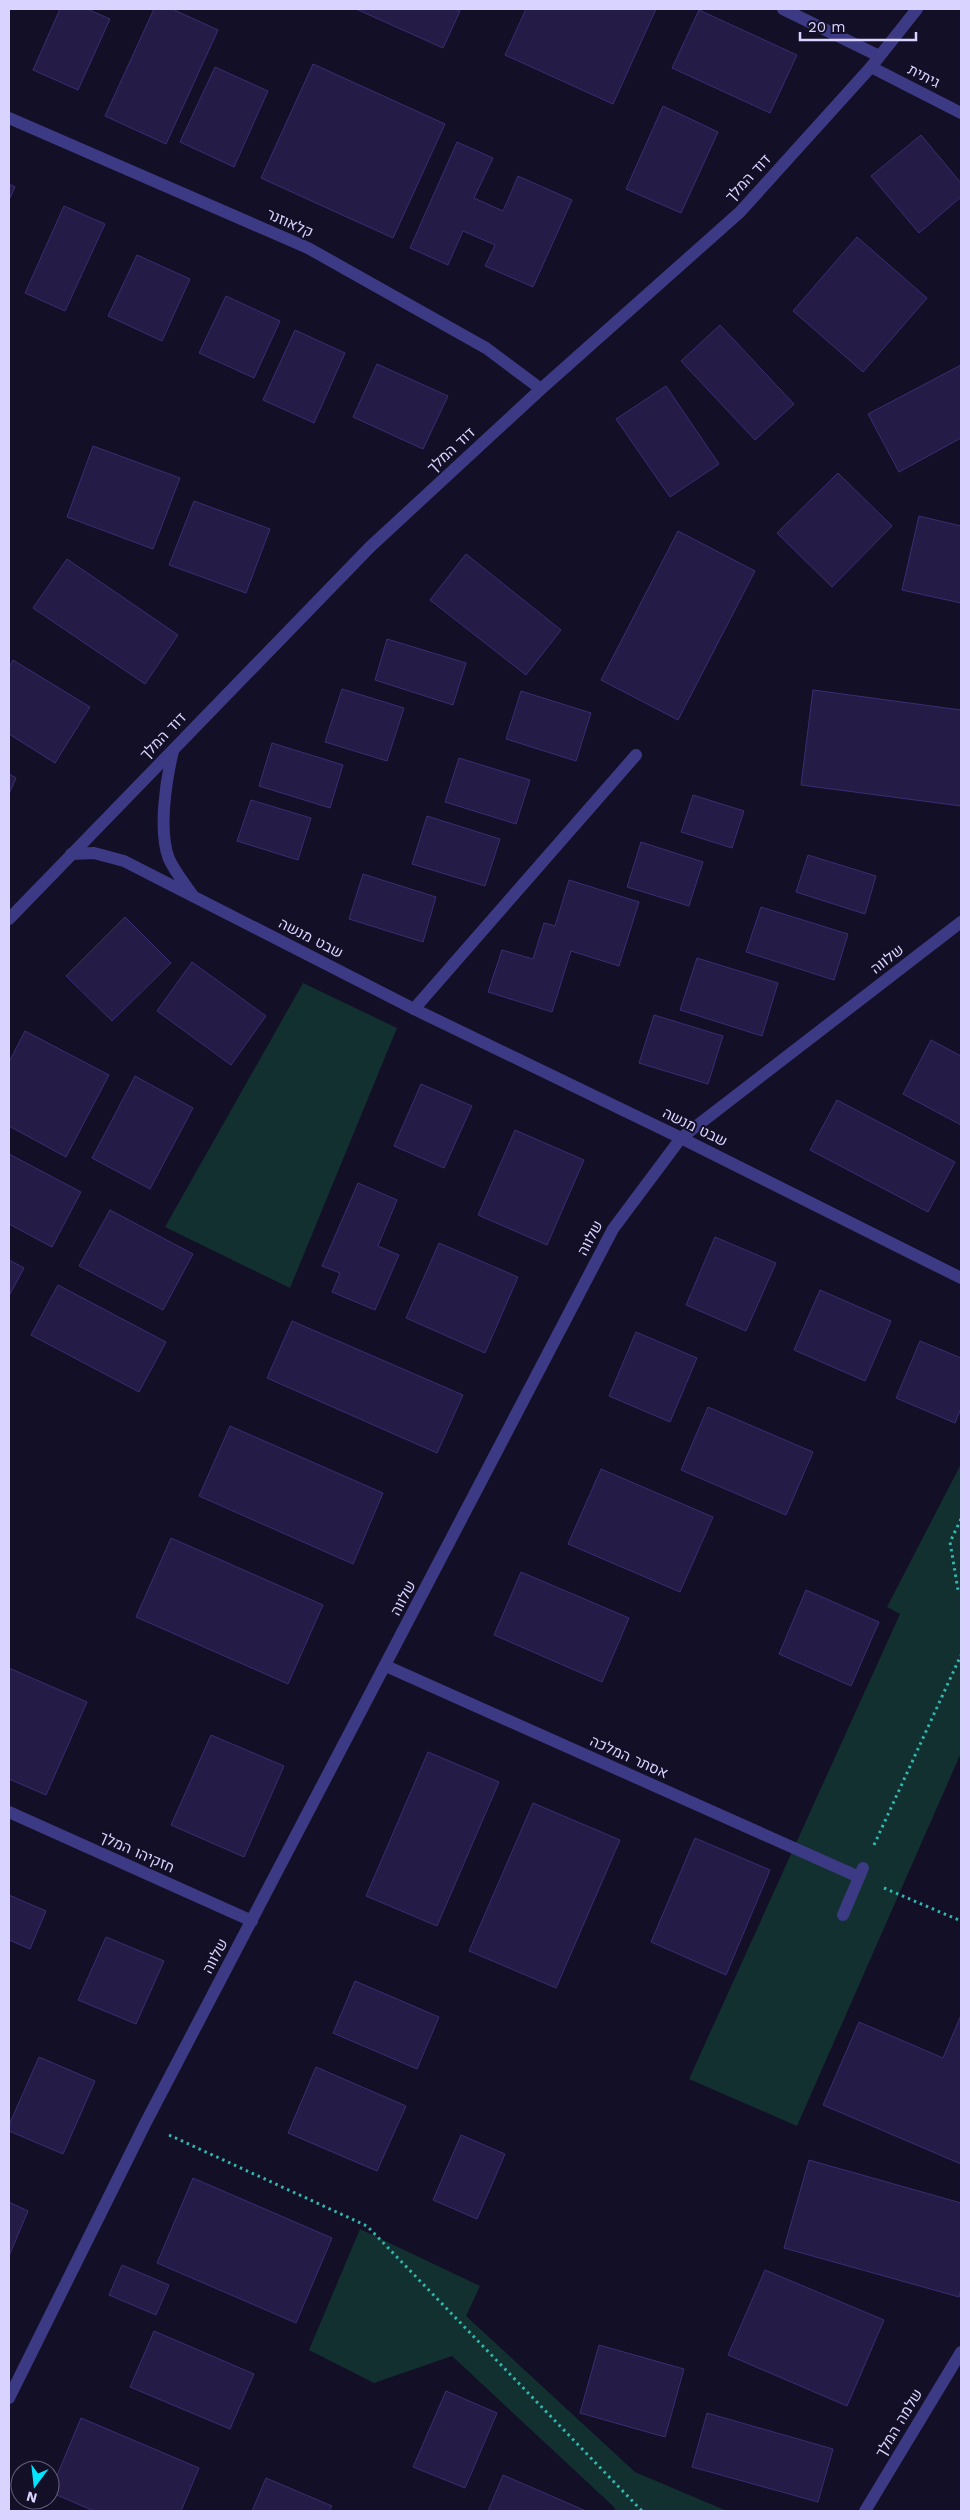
<svg xmlns="http://www.w3.org/2000/svg" width="970" height="2520" font-family="'Work Sans',Heebo,sans-serif">
	<style>
		.green { fill: #12302f }
		.building { fill: #241b47; stroke: #3b2d73 }
		.lines { fill: none; stroke-linecap: round; stroke-linejoin: round }
		.path { stroke: #2fb8b0; stroke-width: 3; stroke-dasharray: 2.5 4; stroke-linecap: butt }
		.lane { stroke: #3d3a85; stroke-width: 12 }
		.street { stroke: #3d3a85; stroke-width: 12 }
		.labels { text-anchor: middle; stroke-width: 4; stroke-linejoin: round; paint-order: stroke }
		.street-label { font-size: 15px; fill: #d9d4ff; stroke: #130f26 }
	</style>
	<rect width="100%" height="100%" fill="#130f26"/>
	<g class="green">
		<path d="M303,983L397,1028L290,1288L165,1227Z"/>
		<path d="M961,1464V1753L797,2126L689,2079L900,1614L887,1607Z"/>
		<path d="M360,2229L480,2286L466,2316L635,2472L727,2511H614L615,2508L452,2356L374,2383L309,2350Z"/>
	</g>
	<g class="building">
		<path d="M60,9H87L110,19L78,90L33,70Z"/>
		<path d="M154,9H172L218,30L166,144L105,116Z"/>
		<path d="M356,9H454L460,11L443,48Z"/>
		<path d="M526,9H656L613,104L505,55Z"/>
		<path d="M699,10L797,55L770,113L672,68Z"/>
		<path d="M313,64L445,124L393,238L261,178Z"/>
		<path d="M215,67L268,91L234,167L180,142Z"/>
		<path d="M663,106L718,132L681,213L626,189Z"/>
		<path d="M921,135L961,183V197L919,233L871,176Z"/>
		<path d="M457,142L493,158L474,198L503,211L518,176L572,200L533,287L485,266L495,245L463,231L448,265L410,248Z"/>
		<path d="M9,184L15,187L9,200Z"/>
		<path d="M64,206L105,224L65,311L25,293Z"/>
		<path d="M857,237L927,298L863,372L793,311Z"/>
		<path d="M137,255L190,279L162,341L108,316Z"/>
		<path d="M226,296L280,321L254,378L199,353Z"/>
		<path d="M720,325L794,404L755,440L681,361Z"/>
		<path d="M295,330L345,353L314,423L263,400Z"/>
		<path d="M377,364L448,396L423,449L353,417Z"/>
		<path d="M961,365V438L899,472L868,414Z"/>
		<path d="M666,386L719,464L670,497L616,419Z"/>
		<path d="M93,446L180,478L153,549L67,517Z"/>
		<path d="M838,473L892,526L832,587L777,533Z"/>
		<path d="M194,501L270,529L246,593L169,565Z"/>
		<path d="M919,516L961,526V603L902,590Z"/>
		<path d="M678,531L755,571L678,720L601,680Z"/>
		<path d="M466,554L561,630L526,675L430,600Z"/>
		<path d="M67,559L178,635L145,684L33,608Z"/>
		<path d="M387,639L466,663L453,705L375,680Z"/>
		<path d="M13,660L90,707L55,763L9,734V667Z"/>
		<path d="M342,689L404,708L387,761L325,742Z"/>
		<path d="M813,690L961,710V806L801,785Z"/>
		<path d="M521,691L591,713L576,761L506,739Z"/>
		<path d="M272,743L343,765L330,808L259,786Z"/>
		<path d="M459,758L530,780L516,824L445,802Z"/>
		<path d="M9,774L16,778L9,794Z"/>
		<path d="M693,795L744,811L732,848L681,832Z"/>
		<path d="M251,800L311,818L298,860L237,841Z"/>
		<path d="M427,816L500,839L485,886L412,864Z"/>
		<path d="M641,842L703,862L689,906L627,887Z"/>
		<path d="M808,855L876,876L865,914L796,892Z"/>
		<path d="M363,874L436,897L423,942L349,919Z"/>
		<path d="M569,880L639,902L619,966L571,951L552,1012L488,992L502,950L533,959L544,923L555,926Z"/>
		<path d="M761,907L848,934L834,980L746,952Z"/>
		<path d="M125,917L171,963L112,1021L66,976Z"/>
		<path d="M697,958L778,983L762,1036L680,1010Z"/>
		<path d="M192,962L266,1016L231,1065L157,1011Z"/>
		<path d="M654,1015L723,1036L708,1084L639,1063Z"/>
		<path d="M25,1031L109,1075L66,1157L9,1126V1062Z"/>
		<path d="M931,1040L961,1056V1125L903,1094Z"/>
		<path d="M135,1076L193,1108L150,1189L92,1158Z"/>
		<path d="M421,1084L472,1106L444,1168L394,1146Z"/>
		<path d="M837,1100L955,1162L928,1212L810,1150Z"/>
		<path d="M515,1130L584,1160L547,1245L478,1215Z"/>
		<path d="M9,1154L81,1192L52,1247L9,1224Z"/>
		<path d="M358,1183L397,1200L378,1246L399,1255L375,1310L332,1292L340,1273L322,1266Z"/>
		<path d="M110,1210L193,1254L163,1310L79,1266Z"/>
		<path d="M715,1237L776,1263L746,1331L686,1305Z"/>
		<path d="M439,1243L518,1277L485,1353L406,1318Z"/>
		<path d="M9,1260L24,1268L9,1296Z"/>
		<path d="M58,1285L166,1342L139,1392L31,1335Z"/>
		<path d="M820,1290L891,1321L865,1381L794,1350Z"/>
		<path d="M292,1321L463,1395L437,1453L267,1378Z"/>
		<path d="M636,1332L697,1358L670,1422L609,1396Z"/>
		<path d="M920,1341L961,1358V1408L955,1423L896,1398Z"/>
		<path d="M708,1407L813,1452L786,1515L681,1470Z"/>
		<path d="M230,1426L383,1493L353,1564L199,1496Z"/>
		<path d="M601,1469L713,1517L680,1592L568,1544Z"/>
		<path d="M171,1538L323,1605L288,1684L136,1617Z"/>
		<path d="M521,1572L629,1618L602,1682L494,1635Z"/>
		<path d="M806,1590L879,1622L851,1686L779,1654Z"/>
		<path d="M9,1668L87,1702L46,1795L9,1779Z"/>
		<path d="M211,1735L284,1766L244,1857L171,1825Z"/>
		<path d="M428,1752L499,1782L437,1926L366,1896Z"/>
		<path d="M533,1803L620,1840L556,1988L469,1951Z"/>
		<path d="M695,1838L770,1870L726,1975L651,1942Z"/>
		<path d="M9,1895L46,1911L30,1949L9,1940Z"/>
		<path d="M106,1937L164,1961L136,2024L78,2000Z"/>
		<path d="M355,1981L439,2017L417,2069L333,2033Z"/>
		<path d="M961,2015V2164L823,2105L859,2022L943,2058Z"/>
		<path d="M39,2057L95,2081L63,2154L9,2131V2125Z"/>
		<path d="M316,2067L406,2106L377,2171L288,2133Z"/>
		<path d="M461,2135L505,2154L477,2219L433,2200Z"/>
		<path d="M809,2160L961,2203V2289L959,2297L784,2248Z"/>
		<path d="M193,2178L332,2238L296,2323L157,2263Z"/>
		<path d="M9,2202L28,2211L9,2256Z"/>
		<path d="M122,2265L169,2285L156,2315L109,2295Z"/>
		<path d="M765,2270L884,2320L847,2406L728,2355Z"/>
		<path d="M154,2331L254,2374L230,2429L130,2387Z"/>
		<path d="M599,2345L684,2369L665,2437L580,2413Z"/>
		<path d="M446,2391L497,2413L465,2488L413,2467Z"/>
		<path d="M707,2413L833,2449L818,2502L692,2467Z"/>
		<path d="M81,2418L199,2468L181,2511H94L50,2492Z"/>
		<path d="M503,2475L586,2511H488Z"/>
		<path d="M266,2478L332,2506L329,2511H252Z"/>
	</g>
	<g class="lines">
		<g class="path">
			<path d="M961,1519L950,1542L958,1590L961,1592"/>
			<path d="M874,1845L961,1655"/>
			<path d="M884,1888L961,1921"/>
			<path d="M169,2135L367,2226L642,2511"/>
		</g>
		<path class="lane" d="M414,1009L636,755"/>
		<g class="street">
			<path d="M783,9L879,56"/>
			<path d="M871,67L961,113"/>
			<path d="M9,118L308,248L486,348L541,389"/>
			<path d="M173,751C166,780 158,831 169,859C175,872 185,884 193,896"/>
			<path d="M71,854L94,853L124,861L414,1009L681,1138L961,1278"/>
			<path d="M9,919L370,547L541,389L740,212L871,67L917,9"/>
			<path d="M386,1666L859,1877"/>
			<path d="M9,1812L252,1921"/>
			<path d="M843,1915L863,1868"/>
			<path d="M9,2398L145,2124L613,1229L681,1138L961,922"/>
			<path d="M865,2511L961,2352"/>
		</g>
	</g>
	<g class="labels">
		<g class="street-label">
			<text transform="translate(924 76) rotate(27)" y="5">גיתית</text>
			<text transform="translate(748 178) rotate(-47)" y="5">דוד המלך</text>
			<text transform="translate(290 223) rotate(24)" y="5">קלאוזנר</text>
			<text transform="translate(451 450) rotate(-43)" y="5">דוד המלך</text>
			<text transform="translate(163 736) rotate(-46)" y="5">דוד המלך</text>
			<text transform="translate(311 938) rotate(27)" y="5">שבט מנשה</text>
			<text transform="translate(887 959) rotate(-38)" y="5">שלווה</text>
			<text transform="translate(695 1127) rotate(26)" y="5">שבט מנשה</text>
			<text transform="translate(590 1238) rotate(-62)" y="5">שלווה</text>
			<text transform="translate(403 1598) rotate(-62)" y="5">שלווה</text>
			<text transform="translate(629 1757) rotate(24)" y="5">אסתר המלכה</text>
			<text transform="translate(137 1852) rotate(24)" y="5">חזקיהו המלך</text>
			<text transform="translate(215 1956) rotate(-62)" y="5">שלווה</text>
			<text transform="translate(899 2423) rotate(-59)" y="5">שלמה המלך</text>
		</g>
	</g>
	<rect width="970" height="2520" fill="none" stroke="#d9d4ff" stroke-width="20"/>
	<g transform="translate(35 2485) rotate(195)"><circle r="24" fill="#130f26" stroke="#625e7d"/>
	<path d="M0-4L9 19L0 12L-9 19Z" fill="#00e5ff"/>
	<text y="-8" font-size="14" font-weight="bold" text-anchor="middle" fill="#d9d4ff">N</text>
	</g>
	<path d="M800 32v8h116v-8" fill="none" stroke="#d9d4ff" stroke-width="2.5"/>
	<text x="808" y="32" font-size="15" fill="#d9d4ff" stroke="#130f26" stroke-width="4" paint-order="stroke">20 m</text>
</svg>
